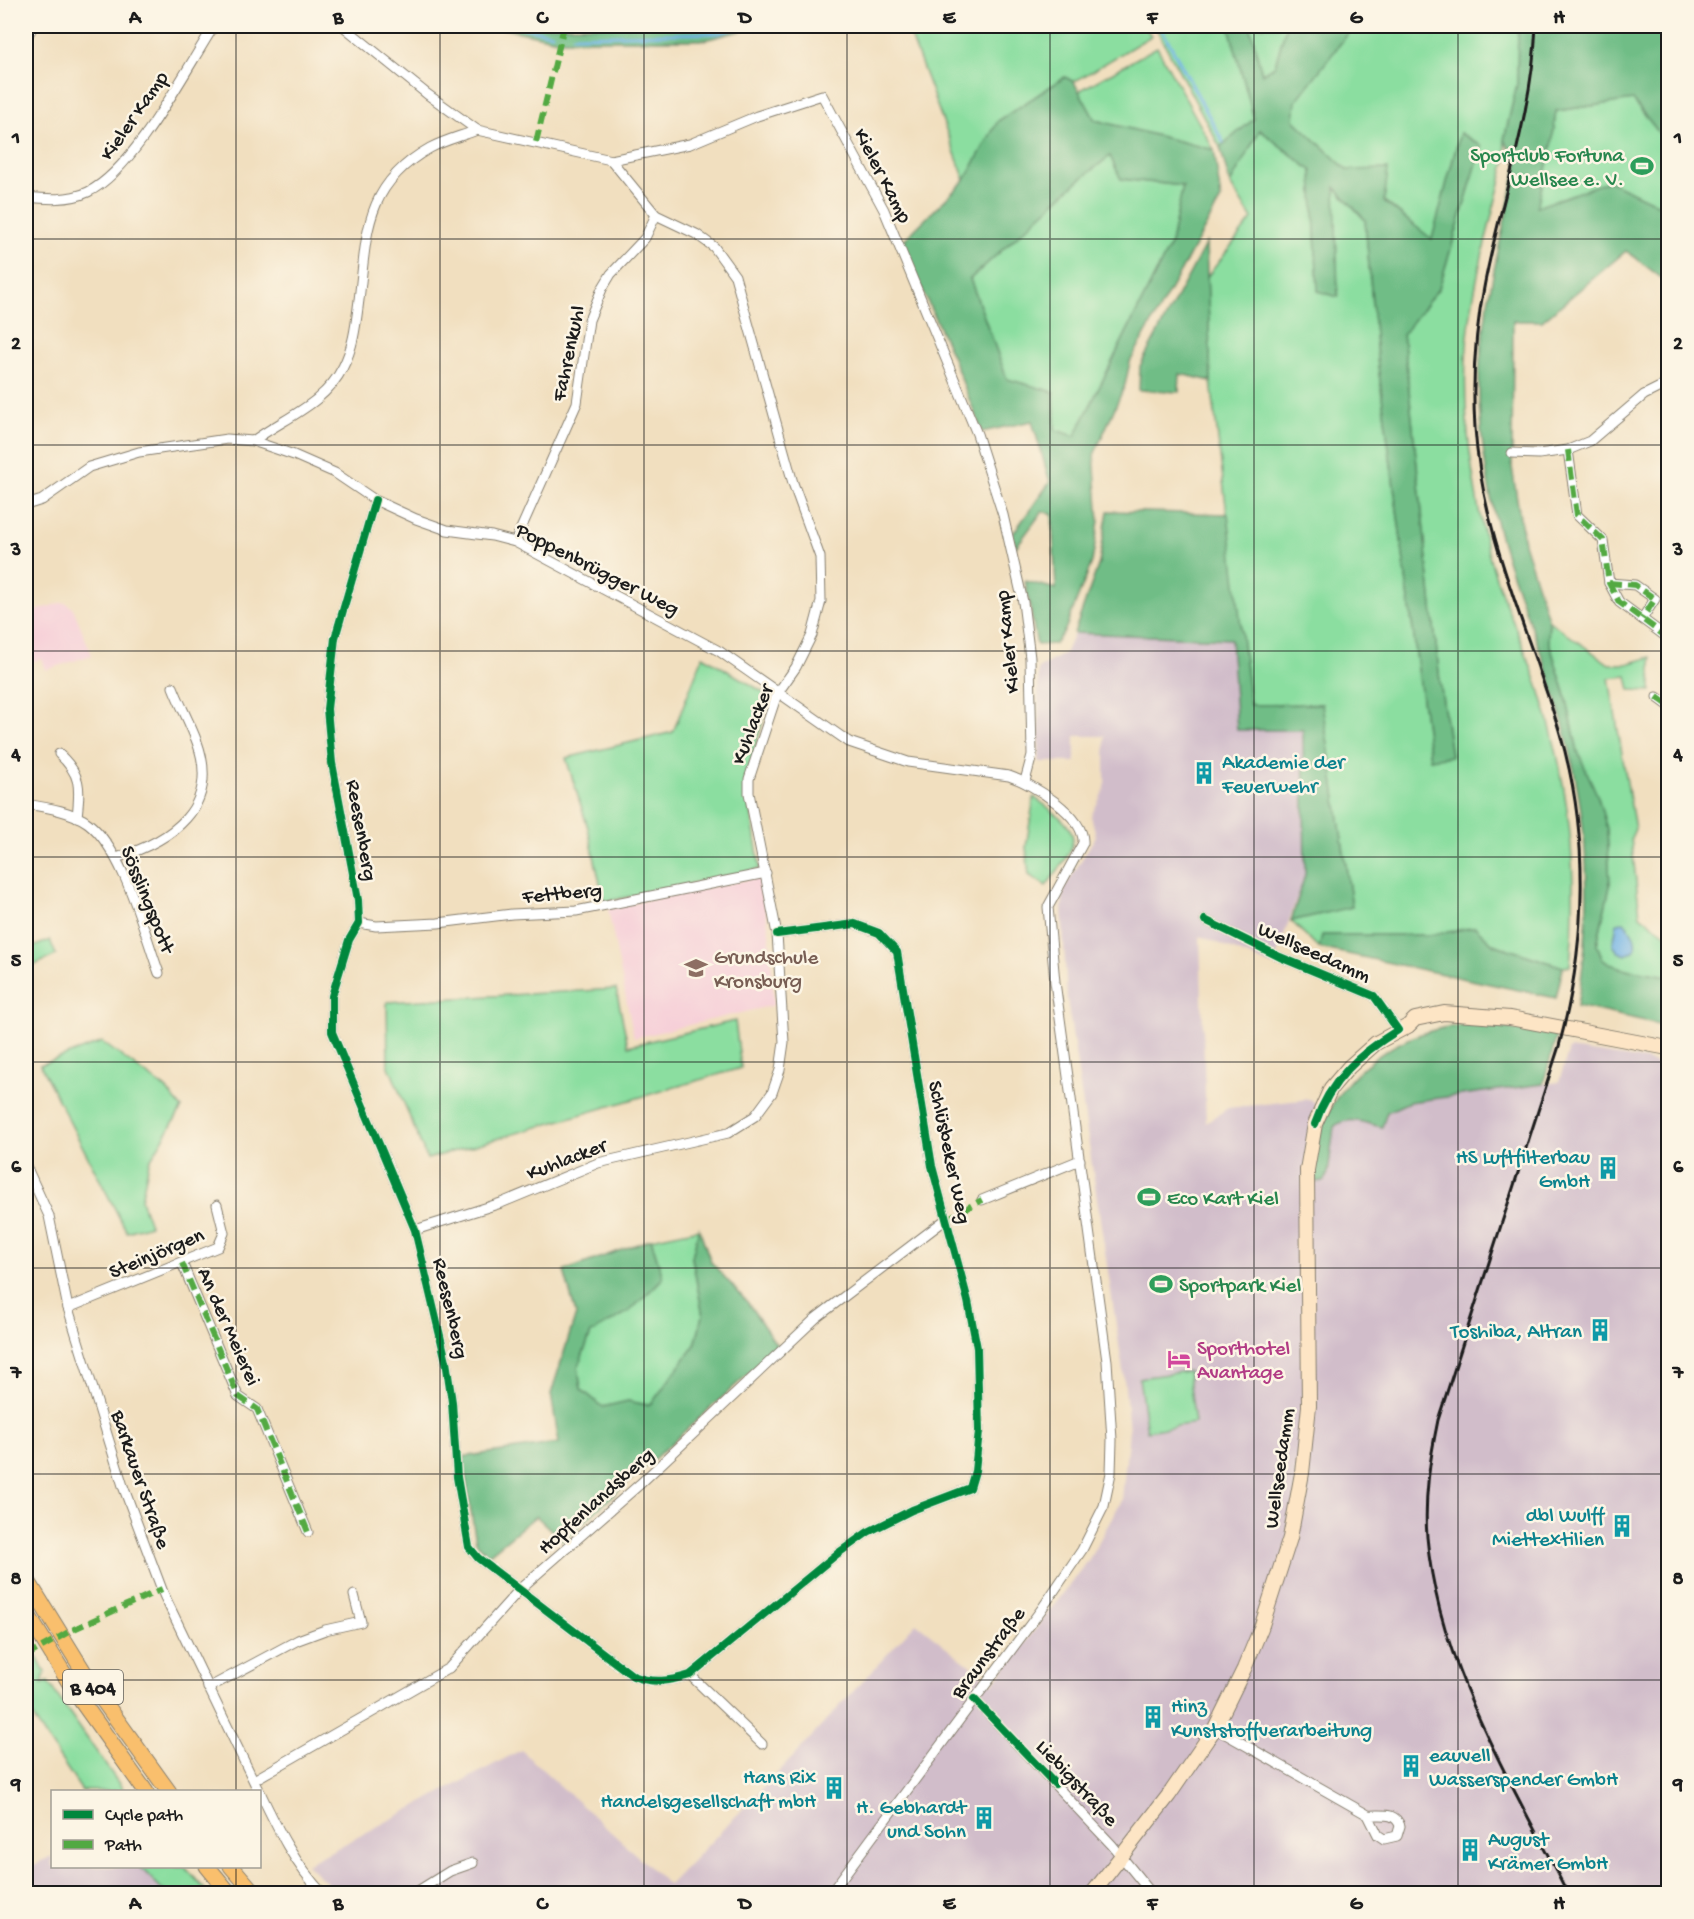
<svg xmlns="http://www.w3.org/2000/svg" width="1694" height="1919" font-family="'Gochi Hand',sans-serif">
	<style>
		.built { fill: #f6cfd8 }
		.industrial { fill: #d1bdca }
		.green { fill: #8bdea0; stroke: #547d5e; stroke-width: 1.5 }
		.forest { fill: #70bd86; stroke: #466c51; stroke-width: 1.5; fill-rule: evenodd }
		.water { fill: #70b2e5; stroke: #466780; stroke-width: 1.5 }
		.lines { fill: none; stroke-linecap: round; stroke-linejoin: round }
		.stream { stroke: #70b2e5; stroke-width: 3 }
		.minor-casing { stroke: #867e6e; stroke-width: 11 }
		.secondary-casing { stroke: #867e6e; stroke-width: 16 }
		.trunk-casing { stroke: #867e6e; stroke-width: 17 }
		.minor { stroke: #fff; stroke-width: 9 }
		.secondary { stroke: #fde5c5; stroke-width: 14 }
		.trunk { stroke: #f9bf6d; stroke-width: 15 }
		.rail { stroke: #1c1c1c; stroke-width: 3 }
		.quiet { stroke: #52a943; stroke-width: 6; stroke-dasharray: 12 6; stroke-linecap: butt }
		.cycleway-casing { stroke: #fcf5e5; stroke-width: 11 }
		.cycleway { stroke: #00873e; stroke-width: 8 }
		.grid { fill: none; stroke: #1c1c1c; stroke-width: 1.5; stroke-opacity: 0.55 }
		.labels { text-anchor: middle; stroke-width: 5; stroke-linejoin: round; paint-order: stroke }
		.shield { fill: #fcf5e5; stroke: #5f5d58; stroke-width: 1.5 }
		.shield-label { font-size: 20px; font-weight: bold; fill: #1c1c1c }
		.street-label { font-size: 21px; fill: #1c1c1c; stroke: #fcf5e5 }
		.leisure-label { font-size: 21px; fill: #27864d; stroke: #fcf5e5; text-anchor: start }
		.culture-label { font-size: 21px; fill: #0d838f; stroke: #fcf5e5; text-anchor: end }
		.education-label { font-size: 21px; fill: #785e54; stroke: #fcf5e5; text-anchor: start }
		.hotel-label { font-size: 21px; fill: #b23c85; stroke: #fcf5e5; text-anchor: start }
		.neatline { fill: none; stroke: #1c1c1c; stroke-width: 2 }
		.grid-label { font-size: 20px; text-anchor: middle; font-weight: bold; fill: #1c1c1c }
	</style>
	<rect width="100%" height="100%" fill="#fcf5e5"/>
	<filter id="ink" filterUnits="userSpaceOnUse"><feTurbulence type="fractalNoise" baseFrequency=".0167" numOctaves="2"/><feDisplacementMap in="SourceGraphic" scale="12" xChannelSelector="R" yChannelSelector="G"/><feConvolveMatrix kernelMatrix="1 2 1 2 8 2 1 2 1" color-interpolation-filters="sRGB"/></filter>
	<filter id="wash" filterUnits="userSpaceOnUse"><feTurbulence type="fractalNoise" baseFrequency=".008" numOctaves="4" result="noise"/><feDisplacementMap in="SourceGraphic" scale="24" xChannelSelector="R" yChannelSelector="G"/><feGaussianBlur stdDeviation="1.35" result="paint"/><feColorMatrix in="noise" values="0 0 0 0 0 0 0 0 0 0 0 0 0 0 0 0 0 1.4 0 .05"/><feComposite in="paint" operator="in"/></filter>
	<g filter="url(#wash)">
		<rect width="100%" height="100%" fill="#f1dfbf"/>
		<g class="built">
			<path d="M60,603H66L73,608L92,655L46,670L42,659L26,663V614Z"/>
			<path d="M760,877L769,931L774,1005L634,1038L608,909Z"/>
		</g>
		<g class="industrial">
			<path d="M1074,633L1231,638L1237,730H1303L1305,875L1273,966L1200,936L1206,1123L1228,1108L1310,1099L1328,1114L1387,1112L1409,1102L1559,1082L1569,1049L1645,1060L1668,1067V1893L339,1894L307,1864L521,1750L669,1885L793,1757L916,1623L993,1684L1088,1561L1122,1500L1129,1430L1124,1378L1067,999L1062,908L1064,889L1096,836L1091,816L1105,788V736H1075V762H1039L1038,669L1066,652Z"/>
			<path d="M52,1856V1866L140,1867L166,1893L26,1894V1869Z"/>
		</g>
		<g class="green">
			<path d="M907,26H1145L1151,36L1074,82L1065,77L998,121L965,180Z"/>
			<path d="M1155,26H1229L1254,119L1220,147Z"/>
			<path d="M1250,26H1286L1275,66L1261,74Z"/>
			<path d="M1354,26H1518L1517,84L1504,140L1507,155C1491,222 1470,290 1466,359C1463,417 1472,479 1484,535C1495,588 1522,637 1539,689C1569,781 1579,870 1570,966L1563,967L1493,944L1475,927L1432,935H1323L1319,948L1291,921L1352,907L1322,704L1250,705L1211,381L1207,277L1252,219L1230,184L1260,130L1312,171L1318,291L1338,297L1334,186L1365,220L1377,358L1430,759L1451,755L1440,682L1403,334L1439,288L1482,146L1460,133L1432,240L1347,170L1294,120L1295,101Z"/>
			<path d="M1157,47L1214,150L1095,120L1079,91Z"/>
			<path d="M1633,100L1659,133L1668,131V209L1609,181L1536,208L1552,144L1556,111Z"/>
			<path d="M1110,156L1121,179L1183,186L1171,243L1075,436L1055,430L1054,392L1007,379L970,279L1078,181Z"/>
			<path d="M1549,621L1609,664H1627L1651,657V691L1630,690L1627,676L1609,678L1635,829L1631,838L1640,915L1668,936V976L1619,968L1602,959L1597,944L1610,886L1607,829L1578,752L1566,696L1548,639Z"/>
			<path d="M703,656L770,696L746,779L760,869L604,902L588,828L566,758L673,732Z"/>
			<path d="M1034,797C1083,833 1084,837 1046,886L1029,875L1026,847Z"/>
			<path d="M50,940L56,955L26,969V950Z"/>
			<path d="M616,989L628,1046L735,1021L741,1068L427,1159L388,1064L387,1002Z"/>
			<path d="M102,1042L166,1089L182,1108L149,1162L141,1200L150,1225L127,1232L40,1065Z"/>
			<path d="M699,1229L692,1258L703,1316L695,1345L652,1403L647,1405L628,1401L603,1407L581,1389L578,1367L591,1333L630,1311L663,1278L651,1239Z"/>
			<path d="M1188,1371L1195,1423L1147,1431L1139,1378Z"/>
			<path d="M35,1654L45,1672L42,1684L48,1682L124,1791H82L26,1707V1658Z"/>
			<path d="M140,1867H185L208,1893H166Z"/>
		</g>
		<g class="forest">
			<path d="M491,26H759L705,40H558Z"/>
			<path d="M1229,26H1250L1262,74L1275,66L1286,26H1354L1296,101L1294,120L1347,170L1388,169L1384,202L1432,239L1460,133L1482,146L1439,288L1403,334L1440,682L1451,756L1430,759L1377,358L1365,220L1335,187L1338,297L1318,291L1312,171L1260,130L1230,184L1220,147L1254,119Z"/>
			<path d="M1518,26H1668V131L1659,133L1633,100L1556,111L1552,144L1537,207L1609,181L1668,209V283L1626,251L1542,321H1513L1512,467L1524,543L1549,621L1548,639L1566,696L1578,752L1598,797L1607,829L1610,886L1597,944L1602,959L1619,968L1668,976V1026L1577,1006C1598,889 1585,783 1547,671C1528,614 1502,558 1491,498C1483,455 1476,407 1480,363C1486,295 1503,229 1518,162L1504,140L1517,84Z"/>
			<path d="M1065,77L1074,82L1095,120L1214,150L1221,199L1130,362L1125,385L1094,455L1099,521L1092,562L1065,630L1055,644L1037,645L1025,581L1056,589L1052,513L1042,512L1016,547L1012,535L1050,482L1032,421L982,432L953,358L901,243L965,180L998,121ZM1110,156L1121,179L1183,186L1171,243L1075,436L1055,430L1054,392L1007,379L970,279L1078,181Z"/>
			<path d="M1206,243L1211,381L1180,374L1179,392L1139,390L1140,366Z"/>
			<path d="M1108,511L1228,514L1250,705L1322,704L1352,907L1291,921L1305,875L1303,730H1237L1231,639L1074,633L1099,563Z"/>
			<path d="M1475,927L1493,944L1563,967L1556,998L1319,948L1322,935H1432Z"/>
			<path d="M1473,1024L1557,1035L1543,1084L1409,1102L1387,1112L1382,1127C1367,1124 1347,1114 1334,1127L1328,1173L1324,1181L1314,1182C1309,1172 1315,1157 1317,1146C1332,1073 1401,1028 1473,1024Z"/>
			<path d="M699,1228L711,1262L748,1303L778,1347L563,1541L536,1516L488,1555L476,1542L462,1457L559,1443L551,1394L576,1314L564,1271L651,1239L663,1278L630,1311L591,1333L578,1367L581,1389L603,1407L628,1401L647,1405L652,1403L695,1345L703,1316L692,1257Z"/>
		</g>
		<path class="water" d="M1624,922C1632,931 1637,937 1635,950L1626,955L1618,952L1613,945L1617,923Z"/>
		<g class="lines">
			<g class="stream">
				<path d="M1160,26L1223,142"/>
				<path d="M524,28L552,34"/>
				<path d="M573,36L719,33L745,26"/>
			</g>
		</g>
	</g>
	<g filter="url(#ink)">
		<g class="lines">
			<g class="minor-casing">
				<g id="minor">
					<path d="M343,26L427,94L477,130L611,160L690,144L757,116L822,95L884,210L977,434L1003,515L1023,602L1030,658L1032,755L1025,781"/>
					<path d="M26,39L33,26"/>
					<path d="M26,197C46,199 69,201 88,192C134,170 185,71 214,26"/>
					<path d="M253,441C284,418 325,404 343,367C354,346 356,323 359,300C367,234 364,185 430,148C445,140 462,136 477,130"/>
					<path d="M1568,450L1577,515L1603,540L1609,583L1619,602L1668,638"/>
					<path d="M1512,453L1539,454L1568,450L1590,441L1644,395L1668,383"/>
					<path d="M375,500L335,638L327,709L332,763L358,900L359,923L349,940L332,996V1032L415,1230L446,1361L452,1402L457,1477L469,1547L478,1558L633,1676C654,1684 670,1681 690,1675L837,1554L868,1532L912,1510L970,1488L975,1471L979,1431L977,1348L968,1301L932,1166L897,952L879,933L855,924L777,934"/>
					<path d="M26,505L42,500L89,467L139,452L227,439L253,441L294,455L335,473L375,500L416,519L447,530L492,536L515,542L719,651L849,742L908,762L1009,776C1033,784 1085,816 1083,843L1048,907L1055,982L1107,1361L1112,1440L1111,1473L1104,1506L1082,1550L1041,1610L830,1894"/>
					<path d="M515,542L577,403L589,320L602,289L611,274L645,238L656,215"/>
					<path d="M1609,583L1635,585L1655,599L1642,619"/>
					<path d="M1657,697L1668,705"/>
					<path d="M59,754C82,775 80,788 77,817"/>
					<path d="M26,804C44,807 72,811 88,823C124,851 143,929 159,973"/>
					<path d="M116,858C171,841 221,808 197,742C190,723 180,705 173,687"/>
					<path d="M1205,920L1280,957L1374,996L1398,1030"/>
					<path d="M359,923L376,926L438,923L512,914L576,911L766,873"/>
					<path d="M26,1166L49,1216L68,1308L123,1486L164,1595L259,1792"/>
					<path d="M982,1200L1080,1160"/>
					<path d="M415,1230L501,1203L598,1163L728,1133L755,1116L772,1093L780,1070L784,1042L777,934L749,793V779L777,694L796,667L812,635L821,601L820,557L793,483L735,276L714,247L696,234L656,215L611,160"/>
					<path d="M182,1263L238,1396L257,1409L308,1532"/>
					<path d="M68,1308L218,1247L224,1233L217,1205"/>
					<path d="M690,1675L762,1744"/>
					<path d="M208,1688L298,1640L325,1630L361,1622L354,1595"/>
					<path d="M974,1699L1112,1845L1152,1894"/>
					<path d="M1215,1728L1368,1815L1378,1835L1384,1839L1397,1836L1400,1826C1395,1811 1381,1816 1368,1815"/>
					<path d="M254,1780L449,1668L521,1588L640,1484L816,1318L945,1220"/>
					<path d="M260,1792C277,1828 295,1865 323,1894"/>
					<path d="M413,1894L450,1871L473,1863"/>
				</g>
			</g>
			<g class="secondary-casing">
				<path id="secondary" d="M1092,1894L1169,1795L1215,1728L1244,1669L1261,1628L1290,1538L1302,1473L1309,1406L1307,1170L1315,1124L1331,1088L1349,1067L1376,1043L1408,1026L1415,1019L1444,1013L1510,1018L1668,1048"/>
			</g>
			<g class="trunk-casing">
				<g id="trunk">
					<path d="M26,1578L92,1685L169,1792"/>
					<path d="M26,1612L77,1695L146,1792"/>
					<path d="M207,1866L230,1894"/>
					<path d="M231,1866L255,1894"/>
				</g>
			</g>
			<use href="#minor" class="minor"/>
			<use href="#secondary" class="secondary"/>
			<use href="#trunk" class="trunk"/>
			<path class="rail" d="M1536,26C1532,114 1502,196 1485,282C1475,330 1472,379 1475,428C1482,535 1528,629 1559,730C1590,832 1587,943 1559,1046L1438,1420C1430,1459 1424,1497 1427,1537C1438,1665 1511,1781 1568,1894"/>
			<g class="quiet">
				<path d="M536,142L564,26"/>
				<path d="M1568,450L1577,515L1603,540L1609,583L1619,602L1668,638"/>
				<path d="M1609,583L1635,585L1655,599L1642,619"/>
				<path d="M1657,697L1668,705"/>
				<path d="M945,1220L982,1200"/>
				<path d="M182,1263L238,1396L257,1409L308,1532"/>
				<path d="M26,1656L74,1629L162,1589"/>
			</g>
			<g class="cycleway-casing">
				<g id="cycleway">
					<path d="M375,500L335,638L327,709L332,763L358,900L359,923L349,940L332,996V1032L415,1230L446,1361L452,1402L457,1477L469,1547L478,1558L633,1676C654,1684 670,1681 690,1675L837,1554L868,1532L912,1510L970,1488L975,1471L979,1431L977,1348L968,1301L932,1166L897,952L879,933L855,924L777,934"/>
					<path d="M1205,920L1280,957L1374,996L1398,1030C1359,1054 1330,1080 1315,1124"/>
					<path d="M974,1699L1055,1784"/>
				</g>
			</g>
			<use href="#cycleway" class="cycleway"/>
		</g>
	</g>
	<path class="grid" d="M236,26V1792M440,26V1894M644,26V1894M847,26V1894M1050,26V1894M1254,26V1894M1458,26V1894M26,239H1668M26,445H1668M26,651H1668M26,857H1668M26,1062H1668M26,1268H1668M26,1474H1668M26,1680H1668M236,1866V1894"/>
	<defs>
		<g id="stadium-bare" transform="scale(1.8)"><path d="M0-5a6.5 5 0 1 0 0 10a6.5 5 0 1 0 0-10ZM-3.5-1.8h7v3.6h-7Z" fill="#2e9e5b" stroke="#fcf5e5" stroke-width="2.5" paint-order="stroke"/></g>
		<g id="building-bare" transform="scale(1.8)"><path d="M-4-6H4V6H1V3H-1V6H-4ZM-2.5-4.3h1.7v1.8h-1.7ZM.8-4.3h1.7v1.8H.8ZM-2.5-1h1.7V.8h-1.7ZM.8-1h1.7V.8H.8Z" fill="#0f9aa8" stroke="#fcf5e5" stroke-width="2.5" paint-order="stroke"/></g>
		<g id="school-bare" transform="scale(1.8)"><path d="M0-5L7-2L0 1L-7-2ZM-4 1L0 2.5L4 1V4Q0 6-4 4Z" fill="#8d6e63" stroke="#fcf5e5" stroke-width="2.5" paint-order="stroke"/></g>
		<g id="hotel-bare" transform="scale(1.8)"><path d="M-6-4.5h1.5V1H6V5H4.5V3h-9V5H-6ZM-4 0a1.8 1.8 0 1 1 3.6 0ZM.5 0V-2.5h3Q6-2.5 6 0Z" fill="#d1479c" stroke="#fcf5e5" stroke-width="2.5" paint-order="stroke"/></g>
	</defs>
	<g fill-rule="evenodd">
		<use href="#stadium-bare" x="1642" y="166"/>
		<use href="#building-bare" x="1204" y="773"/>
		<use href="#school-bare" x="696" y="968"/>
		<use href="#building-bare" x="1608" y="1168"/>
		<use href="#stadium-bare" x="1149" y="1197"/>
		<use href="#stadium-bare" x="1161" y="1284"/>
		<use href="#building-bare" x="1600" y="1330"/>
		<use href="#hotel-bare" x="1179" y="1359"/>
		<use href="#building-bare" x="1622" y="1526"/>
		<use href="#building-bare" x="1153" y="1717"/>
		<use href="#building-bare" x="1411" y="1766"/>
		<use href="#building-bare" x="834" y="1788"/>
		<use href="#building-bare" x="984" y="1818"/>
		<use href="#building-bare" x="1470" y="1850"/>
	</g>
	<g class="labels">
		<rect class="shield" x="63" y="1670" width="60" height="34" rx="4.5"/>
		<g class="shield-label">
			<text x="93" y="1694">B 404</text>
		</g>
		<g class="street-label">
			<text transform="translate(133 115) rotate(-55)" y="7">Kieler Kamp</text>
			<text transform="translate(884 175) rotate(63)" y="7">Kieler Kamp</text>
			<text transform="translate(567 353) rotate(-78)" y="7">Fahrenkuhl</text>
			<text transform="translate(598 568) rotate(27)" y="7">Poppenbrügger Weg</text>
			<text transform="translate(1006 642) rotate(-96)" y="7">Kieler Kamp</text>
			<text transform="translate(751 724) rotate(-69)" y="7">Kuhlacker</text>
			<text transform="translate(363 830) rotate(80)" y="7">Reesenberg</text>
			<text transform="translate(562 892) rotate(-5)" y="7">Fettberg</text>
			<text transform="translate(149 899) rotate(68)" y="7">Sösslingspott</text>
			<text transform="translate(1315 951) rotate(24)" y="7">Wellseedamm</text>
			<text transform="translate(951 1152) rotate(78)" y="7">Schlüsbeker Weg</text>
			<text transform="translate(566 1158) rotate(-21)" y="7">Kuhlacker</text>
			<text transform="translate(156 1252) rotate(-23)" y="7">Steinjörgen</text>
			<text transform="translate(452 1308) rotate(77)" y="7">Reesenberg</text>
			<text transform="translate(230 1326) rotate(66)" y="7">An der Meierei</text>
			<text transform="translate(1278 1468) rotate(-82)" y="7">Wellseedamm</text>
			<text transform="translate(142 1479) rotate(71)" y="7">Barkauer Straße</text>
			<text transform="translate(595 1500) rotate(-42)" y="7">Hopfenlandsberg</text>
			<text transform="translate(987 1652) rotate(-53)" y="7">Braunstraße</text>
			<text transform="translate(1078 1782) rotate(47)" y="7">Liebigstraße</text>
		</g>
		<g class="leisure-label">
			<text x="1624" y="161" text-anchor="end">Sportclub Fortuna<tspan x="1624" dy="24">Wellsee e. V.</tspan></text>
			<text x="1167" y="1204">Eco Kart Kiel</text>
			<text x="1179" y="1291">Sportpark Kiel</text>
		</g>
		<g class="culture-label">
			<text x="1222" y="768" text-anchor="start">Akademie der<tspan x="1222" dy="24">Feuerwehr</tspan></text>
			<text x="1590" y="1163">HS Luftfilterbau<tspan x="1590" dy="24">GmbH</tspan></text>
			<text x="1582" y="1337">Toshiba, Altran</text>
			<text x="1604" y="1521">dbl Wulff<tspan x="1604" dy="24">Miettextilien</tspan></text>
			<text x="1171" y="1712" text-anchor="start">Hinz<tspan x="1171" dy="24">Kunststoffverarbeitung</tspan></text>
			<text x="1429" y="1761" text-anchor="start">eauvell<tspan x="1429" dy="24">Wasserspender GmbH</tspan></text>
			<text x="816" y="1783">Hans Rix<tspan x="816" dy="24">Handelsgesellschaft mbH</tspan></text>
			<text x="966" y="1813">H. Gebhardt<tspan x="966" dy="24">und Sohn</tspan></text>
			<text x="1488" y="1845" text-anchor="start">August<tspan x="1488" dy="24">Krämer GmbH</tspan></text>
		</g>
		<g class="education-label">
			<text x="714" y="963">Grundschule<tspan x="714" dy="24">Kronsburg</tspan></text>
		</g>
		<g class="hotel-label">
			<text x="1197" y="1354">Sporthotel<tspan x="1197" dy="24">Avantage</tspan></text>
		</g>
	</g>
	<rect width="1694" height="1919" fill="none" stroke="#fcf5e5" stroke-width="66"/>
	<rect x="51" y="1790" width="210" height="78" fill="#fcf5e5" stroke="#a29e95" stroke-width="1.5"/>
	<rect x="63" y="1810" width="30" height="9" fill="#00873e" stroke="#a29e95" stroke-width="1.5"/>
	<text x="105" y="1820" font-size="18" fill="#1c1c1c">Cycle path</text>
	<rect x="63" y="1840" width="30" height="9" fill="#52a943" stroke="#a29e95" stroke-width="1.5"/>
	<text x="105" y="1850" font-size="18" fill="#1c1c1c">Path</text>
	<rect x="33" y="33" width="1628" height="1853" class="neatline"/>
	<g class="grid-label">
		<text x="135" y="23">A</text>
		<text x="338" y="23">B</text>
		<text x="542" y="23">C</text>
		<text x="745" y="23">D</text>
		<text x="949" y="23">E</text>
		<text x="1152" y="23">F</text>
		<text x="1356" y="23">G</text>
		<text x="1559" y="23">H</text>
		<text x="16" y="143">1</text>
		<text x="1678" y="143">1</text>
		<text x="16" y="349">2</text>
		<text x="1678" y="349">2</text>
		<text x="16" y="555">3</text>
		<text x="1678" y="555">3</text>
		<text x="16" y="760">4</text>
		<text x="1678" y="760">4</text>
		<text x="16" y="966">5</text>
		<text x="1678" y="966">5</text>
		<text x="16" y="1172">6</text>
		<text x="1678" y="1172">6</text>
		<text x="16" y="1378">7</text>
		<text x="1678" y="1378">7</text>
		<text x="16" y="1584">8</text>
		<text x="1678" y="1584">8</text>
		<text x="16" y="1790">9</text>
		<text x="1678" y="1790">9</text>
		<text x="135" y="1909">A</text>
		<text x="338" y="1909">B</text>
		<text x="542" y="1909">C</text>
		<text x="745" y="1909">D</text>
		<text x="949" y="1909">E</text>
		<text x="1152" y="1909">F</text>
		<text x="1356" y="1909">G</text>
		<text x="1559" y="1909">H</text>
	</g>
</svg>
